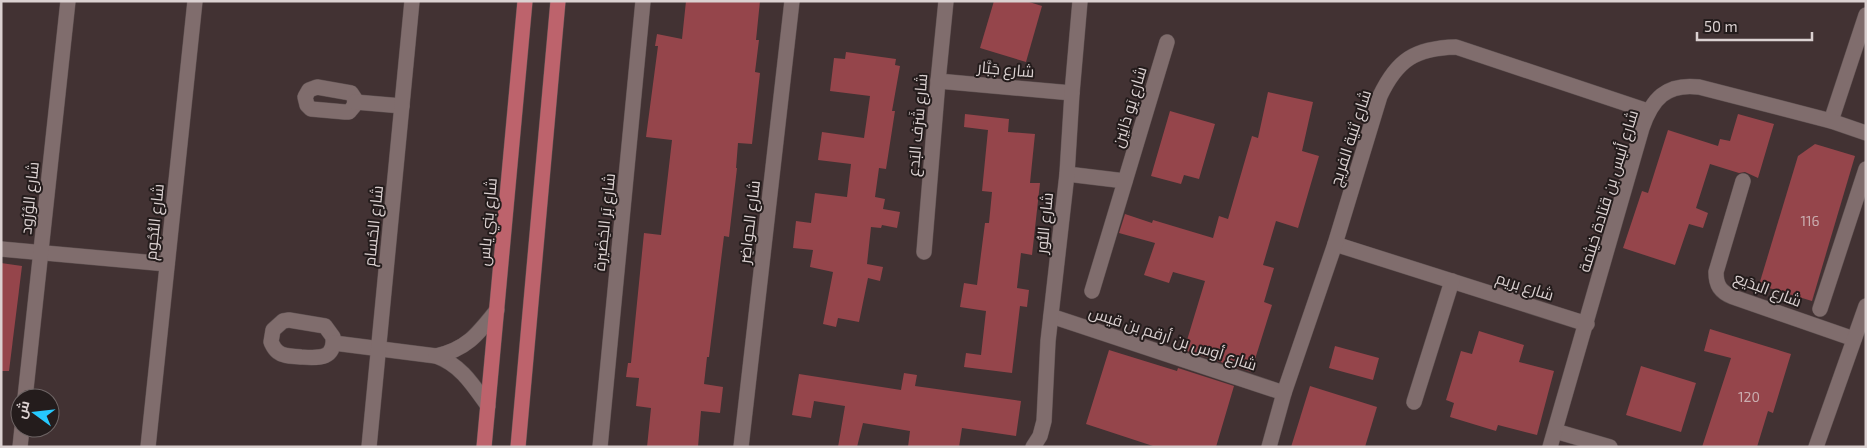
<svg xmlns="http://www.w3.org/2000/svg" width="1867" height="448" font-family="'Exo 2',Cairo,sans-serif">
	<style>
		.building { fill: #95454b }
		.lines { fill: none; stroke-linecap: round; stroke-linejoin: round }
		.minor-casing { stroke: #5e5151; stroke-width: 16 }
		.major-casing { stroke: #5e5151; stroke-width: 16 }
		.minor { stroke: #806d6d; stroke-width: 15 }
		.major { stroke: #bd636c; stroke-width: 15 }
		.labels { text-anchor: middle; stroke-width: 4; stroke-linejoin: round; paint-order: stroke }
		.number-label { font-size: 14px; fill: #caaeb0 }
		.street-label { font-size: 16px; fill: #dbd1d1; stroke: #241c1c }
	</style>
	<rect width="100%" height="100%" fill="#423233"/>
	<g class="building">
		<path d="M686,1H760L756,40H759L755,72L760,73L752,144L738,143L736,168H737L729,237L724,236L709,357H707L704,384L723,387L720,413L701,411L698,447H647L651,408L636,406L639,378L626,377L628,363H631L644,233L661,235L672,140L646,137L658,46H655L657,34L682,39Z"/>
		<path d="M994,1H1026L1042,6L1026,62L980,48Z"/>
		<path d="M846,52L896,59L895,65L900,66L892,111H895L886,169L879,168L875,197L885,199L883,209L900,212L897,228L882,225L881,228L871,227L867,264L883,267L880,281L868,278L859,322L838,318L836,327L823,324L833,272L810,267L813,250L793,248L796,221L811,223L815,193L847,197L851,164L818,160L822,132L864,138L870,96L830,91L834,58L845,59Z"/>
		<path d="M1268,92L1313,102L1302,151L1319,156L1298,228L1276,221L1263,265L1274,268L1264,302L1272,305L1251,372L1184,350L1205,281L1173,272L1169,283L1144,275L1155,243L1119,233L1125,214L1152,223L1153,220L1213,238L1219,216L1228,219L1252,136L1258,138Z"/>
		<path d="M1170,111L1215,124L1199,179L1184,175L1181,184L1151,176Z"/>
		<path d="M965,114L1009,119L1008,132L1035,134L1030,183H1040L1032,255L1021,253L1017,288L1029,290L1027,307L1020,306L1012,373L964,367L966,353L981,355L986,311L960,307L964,283L977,285L985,223H989L992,192L982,191L988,130L964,127Z"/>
		<path d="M1738,114L1774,124L1758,178L1745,172L1739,173L1710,164L1696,208L1708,213L1703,228L1689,224L1675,265L1623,248L1642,191L1648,193L1668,130L1718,146L1720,139L1730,141Z"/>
		<path d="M1815,144L1855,156L1812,301L1759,285L1798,156Z"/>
		<path d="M1,263L22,266L9,371H1Z"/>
		<path d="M1710,329L1791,354L1773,413L1768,411L1757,447H1702L1731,358L1704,351Z"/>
		<path d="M1479,331L1524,345L1519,362L1554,371L1537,435L1498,425L1496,431L1450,417L1454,403L1446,400L1461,351L1472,354Z"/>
		<path d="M1335,346L1379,358L1373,380L1329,368Z"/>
		<path d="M1109,350L1177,371L1178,368L1234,386L1216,447H1156L1086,424Z"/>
		<path d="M1641,366L1696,383L1681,432L1626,415Z"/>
		<path d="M904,373L917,375L915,386L1021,401L1016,436L962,428L959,447H908L910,431L863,423L857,447H838L845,406L814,401L811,418L792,415L799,374L901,390Z"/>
		<path d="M1310,386L1377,407L1365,447H1291Z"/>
	</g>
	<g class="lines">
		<g class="minor-casing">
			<g id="minor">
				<path d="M938,81L1072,93"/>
				<path d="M317,87L351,93L355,99L354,106L349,112H345L311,109L307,105L305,97L309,90Z"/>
				<path d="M355,102L402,106"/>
				<path d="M1831,121L1866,15"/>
				<path d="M1067,174L1125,181"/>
				<path d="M1743,181L1716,272C1716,285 1720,292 1733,297L1854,339"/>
				<path d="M1335,244L1587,324"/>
				<path d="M1,249L167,264"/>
				<path d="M924,252L938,81L946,1"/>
				<path d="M1092,291L1167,42"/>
				<path d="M1820,309L1866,169"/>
				<path d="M1051,316L1284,393"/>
				<path d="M289,320L325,326L333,337C335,360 318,358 301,357C293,356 284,357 278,352C274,349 273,346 271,342L273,330L283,321Z"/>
				<path d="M334,343L436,356C461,365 473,385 488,406"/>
				<path d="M436,356C467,349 478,334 497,310"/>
				<path d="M25,398L68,1"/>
				<path d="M1414,402L1452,281"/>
				<path d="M1555,431L1610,447"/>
				<path d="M20,447L22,428"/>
				<path d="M148,447L195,1"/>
				<path d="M369,447L412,1"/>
				<path d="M600,447L643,1"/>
				<path d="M741,447L792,1"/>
				<path d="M1033,447L1040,436L1044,421L1048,341L1067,174L1072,93L1080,1"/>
				<path d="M1269,447L1284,393L1335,244L1380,96C1397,60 1415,48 1456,47L1648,111"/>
				<path d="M1550,447L1642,128C1652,99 1666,83 1699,87L1831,121L1866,133"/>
				<path d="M1816,447L1866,306"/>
			</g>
		</g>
		<g class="major-casing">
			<g id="major">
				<path d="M484,447L525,1"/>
				<path d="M518,447L558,1"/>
			</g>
		</g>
		<use href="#minor" class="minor"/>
		<use href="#major" class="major"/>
	</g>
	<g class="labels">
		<g class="number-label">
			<text x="1810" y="226">116</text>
			<text x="1749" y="402">120</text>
		</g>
		<g class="street-label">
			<text transform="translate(1006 69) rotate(5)" y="6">شارع جَبَّار</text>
			<text transform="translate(1129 107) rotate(-73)" y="6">شارع يَو ذانِين</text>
			<text transform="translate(917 125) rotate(-85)" y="6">شارع شَرَف البَدع</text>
			<text transform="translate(1350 138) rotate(-72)" y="6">شارع ثنية الفريج</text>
			<text transform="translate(1608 191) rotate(-73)" y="6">شارع أنيس بن قتادة خيثمة</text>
			<text transform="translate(29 198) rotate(-84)" y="6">شارع الوُرُود</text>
			<text transform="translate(154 222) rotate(-84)" y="6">شارع النُّجُوم</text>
			<text transform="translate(487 222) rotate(-85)" y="6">شارع بني ياس</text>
			<text transform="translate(604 222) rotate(-84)" y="6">شارع بَر الخِضَيرة</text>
			<text transform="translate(749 222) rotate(-83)" y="6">شارع الحواضِر</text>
			<text transform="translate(1044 223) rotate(-84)" y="6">شارع النُّور</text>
			<text transform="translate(373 226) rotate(-84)" y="6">شارع الحُسام</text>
			<text transform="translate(1525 286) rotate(18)" y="6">شارع بريم</text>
			<text transform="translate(1768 289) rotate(21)" y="6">شارع البدَيع</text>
			<text transform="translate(1173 338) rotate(18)" y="6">شارع أوس بن أرقم بن قيس</text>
		</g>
	</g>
	<rect width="1867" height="448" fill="none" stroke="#dbd1d1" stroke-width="5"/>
	<g transform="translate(35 413) rotate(285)"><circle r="24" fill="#241c1c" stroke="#6d6464"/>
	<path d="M0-4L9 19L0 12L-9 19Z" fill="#26c9fe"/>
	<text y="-8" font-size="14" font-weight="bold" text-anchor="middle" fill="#dbd1d1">ش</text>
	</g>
	<path d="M1697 32v8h115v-8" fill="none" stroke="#dbd1d1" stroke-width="2.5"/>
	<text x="1704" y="32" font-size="15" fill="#dbd1d1" stroke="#241c1c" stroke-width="4" paint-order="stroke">50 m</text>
</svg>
